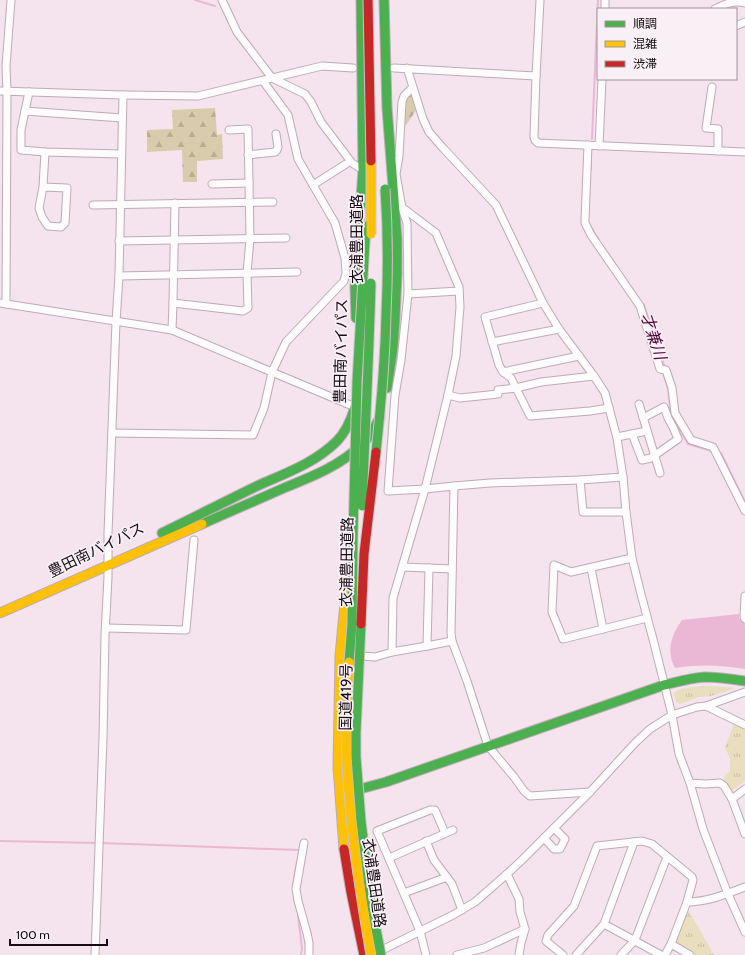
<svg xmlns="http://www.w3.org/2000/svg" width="745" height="955" font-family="Cabin,'Noto Sans JP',sans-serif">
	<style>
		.forest { fill: url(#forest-firs) }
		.park { fill: url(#park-tufts) }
		.water { fill: #eab8d5 }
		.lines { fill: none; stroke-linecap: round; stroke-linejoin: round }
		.stream { stroke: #eab8d5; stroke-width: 2 }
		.street-casing { stroke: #bcacb5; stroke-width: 9 }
		.fast-casing { stroke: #bcacb5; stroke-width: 11 }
		.slow-casing { stroke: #bcacb5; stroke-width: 11 }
		.jam-casing { stroke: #bcacb5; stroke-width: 11 }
		.street { stroke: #fefbfc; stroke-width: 7 }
		.fast { stroke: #4caf50; stroke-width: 9 }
		.slow { stroke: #ffc107; stroke-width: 9 }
		.jam { stroke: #c62828; stroke-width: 9 }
		.fast-bridge-casing { stroke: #cdc4c9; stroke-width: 11; stroke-linecap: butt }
		.slow-bridge-casing { stroke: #cdc4c9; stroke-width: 11; stroke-linecap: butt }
		.jam-bridge-casing { stroke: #cdc4c9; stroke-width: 11; stroke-linecap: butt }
		.fast-bridge { stroke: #4caf50; stroke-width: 9 }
		.slow-bridge { stroke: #ffc107; stroke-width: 9 }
		.jam-bridge { stroke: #c62828; stroke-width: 9 }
		.labels { text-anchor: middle; stroke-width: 3.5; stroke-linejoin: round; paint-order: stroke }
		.street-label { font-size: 15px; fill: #170a12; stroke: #f9f0f5 }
		.water-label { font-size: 16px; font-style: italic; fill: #51053b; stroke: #f9f0f5 }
	</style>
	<defs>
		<pattern id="forest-firs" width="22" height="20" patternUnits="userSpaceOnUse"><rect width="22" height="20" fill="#d8ccac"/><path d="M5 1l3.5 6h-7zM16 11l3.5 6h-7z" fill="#b9ae93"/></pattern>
		<pattern id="park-tufts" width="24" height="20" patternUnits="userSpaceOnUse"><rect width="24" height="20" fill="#e9debe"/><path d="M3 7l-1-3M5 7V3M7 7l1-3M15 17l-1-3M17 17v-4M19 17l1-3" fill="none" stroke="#c7bda2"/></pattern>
	</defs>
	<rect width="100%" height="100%" fill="#f5e3ed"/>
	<g class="forest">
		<path d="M410,93L413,94L417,109L404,128L406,98Z"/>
		<path d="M215,108L217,135L222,134L223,159L197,161V182H183L182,150L147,152V130L173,129L172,110Z"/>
	</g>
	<g class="park">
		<path d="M709,686L736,688L711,696L699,697L680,704L676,702L674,693C683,686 698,687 709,686Z"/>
		<path d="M735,722L745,728V781L730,792L724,782V777L730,771V759L725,747Z"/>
		<path d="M688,911L697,925L714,955H695L692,952L676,944L675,940L686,912Z"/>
	</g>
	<path class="water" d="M739,614V618L745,625V669C721,665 699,664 675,668C673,664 671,660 671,656C668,643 675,630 682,620Z"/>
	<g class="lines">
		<g class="stream">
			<path d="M195,0L215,6"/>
			<path d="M592,139L598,0"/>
			<path d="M591,169V150"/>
			<path d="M591,227L599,240"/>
			<path d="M642,303L644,305L664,365L663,372L668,389L671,414L688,444L712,451"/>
			<path d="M718,452L721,453L745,502"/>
			<path d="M0,841L97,843"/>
			<path d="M101,843L300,850"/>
			<path d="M294,887L293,885L297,862"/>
			<path d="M298,915L302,949L301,955"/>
		</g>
		<g class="street-casing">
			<g id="street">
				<path d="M222,0L237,32L272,78L305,94L311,102L321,122L352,163L363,170"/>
				<path d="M540,0L536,76L534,137L535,140L538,143L745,152"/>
				<path d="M605,9V0"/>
				<path d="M715,9C725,4 733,0 745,3"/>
				<path d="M736,26L745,22"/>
				<path d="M394,68L536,76"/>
				<path d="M407,68L423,119L429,132L443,148L496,205L543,303L559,329L594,376L605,393L617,438L623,477L626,512L632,558L641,594L654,643L672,715L679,754L690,783L703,829L728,894L745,932"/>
				<path d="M263,81L288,115L298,159L313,185"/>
				<path d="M712,87L706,128L718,129V151"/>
				<path d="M0,91L123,95L198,96L322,66L353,68"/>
				<path d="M29,92L21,130V150L45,152L121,154"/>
				<path d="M25,111L122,118"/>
				<path d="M588,145L585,220V223L591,235L640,306L660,369L666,370L672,388L675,413L691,440L713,447L745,511"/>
				<path d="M599,146L602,79"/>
				<path d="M248,155L275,152L277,150L278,147L276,134"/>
				<path d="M212,184L249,183"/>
				<path d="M43,187L67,188L65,223L61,227L48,226L42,217L39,208L43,187L45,152"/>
				<path d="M93,205L273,202"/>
				<path d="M403,208L436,233L459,287L460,307L456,356L448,395"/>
				<path d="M119,241L286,238"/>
				<path d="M119,276L297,272"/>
				<path d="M408,294L459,291"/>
				<path d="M0,303L172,330L355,407"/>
				<path d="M173,303L243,311L248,308L247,273L250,239L248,129L229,130"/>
				<path d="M543,303L485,317L499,365L503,372L511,378L530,416L590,411L609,408"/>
				<path d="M6,304L7,91L6,66L11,0"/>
				<path d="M172,330L173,303L175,203"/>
				<path d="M492,342L559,329"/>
				<path d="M503,372L579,356"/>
				<path d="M639,404L660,473"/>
				<path d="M112,433L253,435L264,408L272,372L286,342L344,281L346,273L345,258L335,223L313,185L346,164"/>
				<path d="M632,434L642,460L651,458L678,439L673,427L668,418L664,407L643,418"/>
				<path d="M617,437L647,431"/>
				<path d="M580,480L583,512H626"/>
				<path d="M454,486L490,483L580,480L623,477"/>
				<path d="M632,558L571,572L554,565L552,612L563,639L647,618"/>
				<path d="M403,567L452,569"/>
				<path d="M591,568L603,629"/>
				<path d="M745,596L744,617L745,619"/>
				<path d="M106,628L186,630L194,540"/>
				<path d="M427,646L429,568"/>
				<path d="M392,652L393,598L425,489L388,491L395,395L401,360L408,294L407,223L402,208L396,174L399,156L402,102L404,96L412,88"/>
				<path d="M361,656L375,657L392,652L427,646L452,641"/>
				<path d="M706,706L745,692"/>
				<path d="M690,783L705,784L720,783L724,786L732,799"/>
				<path d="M745,789L732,799L745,834"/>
				<path d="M590,792L530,796L524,791L514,777L488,746L467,681L452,641L451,633L454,486L425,489L448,395L460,398L498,394V390L516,388L541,382L594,376"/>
				<path d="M544,838L554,849H560L565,839L554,828"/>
				<path d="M426,841L434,860L452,884L462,910"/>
				<path d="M304,843L296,889L298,901L307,933L309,943V955"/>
				<path d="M389,858L453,830"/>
				<path d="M507,874L519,899L520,912L525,929L521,943L519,955"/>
				<path d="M404,893L447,877"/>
				<path d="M604,924L661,955"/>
				<path d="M671,944L690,955"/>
				<path d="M95,955L103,738L105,635L108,577V533L116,322L119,276L123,95"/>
				<path d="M379,955L384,949L453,915L475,902L507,874L521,861L590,792L635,743L650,729L672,715L697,707L706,706L745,725"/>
				<path d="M426,955L420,931L377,831L430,810H435L445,833"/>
				<path d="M457,955L484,948L525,929"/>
				<path d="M563,955L546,941L548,935L574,906L597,846L642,841L652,844L692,877L693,880L687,902"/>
				<path d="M576,955L604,924L634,842"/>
				<path d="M621,955L635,940L667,857"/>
				<path d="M665,955L671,944L687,902C707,902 727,894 745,887"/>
			</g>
		</g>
		<g class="fast-casing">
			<g id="fast">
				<path d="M384,0L387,108L397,239V274L395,318L393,347L387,388"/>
				<path d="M356,318L355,286L363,170L361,0"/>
				<path d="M202,524C229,512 257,500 284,488C311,477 340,466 361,445C370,437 375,427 380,417"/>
				<path d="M162,533C193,518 224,502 255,487C283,474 314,464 337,441C346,432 351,420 355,407"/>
				<path d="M353,789H360L386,782L664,685C677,682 690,678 704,677C718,677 732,679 745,681"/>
			</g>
		</g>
		<g class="slow-casing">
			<g id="slow">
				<path d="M0,613L202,524"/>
				<path d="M344,849L338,767L340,656L348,571"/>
			</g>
		</g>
		<g class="jam-casing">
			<path id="jam" d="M344,849L351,892L364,955"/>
		</g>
		<use href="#street" class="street"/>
		<use href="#fast" class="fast"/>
		<use href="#slow" class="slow"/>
		<use href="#jam" class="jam"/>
		<g class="fast-bridge-casing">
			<g id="fast-bridge">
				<path d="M376,452C381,406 385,360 386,314C388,272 388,231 385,189"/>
				<path d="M362,506C365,432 369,357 371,283"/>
				<path d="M361,624L356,732V757L361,821L371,902L381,955"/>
				<path d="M349,662L352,624L353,536L357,381L366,226"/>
			</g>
		</g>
		<g class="slow-bridge-casing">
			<g id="slow-bridge">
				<path d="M371,161V234"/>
				<path d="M349,662C347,695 345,729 347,762C350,827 360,891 371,955"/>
			</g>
		</g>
		<g class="jam-bridge-casing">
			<g id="jam-bridge">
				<path d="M368,0L371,161"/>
				<path d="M361,624L364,554L376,452"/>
			</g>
		</g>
		<use href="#fast-bridge" class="fast-bridge"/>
		<use href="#slow-bridge" class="slow-bridge"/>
		<use href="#jam-bridge" class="jam-bridge"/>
	</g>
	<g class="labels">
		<g class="street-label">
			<text transform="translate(357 239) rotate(-90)" y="5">衣浦豊田道路</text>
			<text transform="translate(341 351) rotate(-89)" y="5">豊田南バイパス</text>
			<text transform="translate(96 550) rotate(-26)" y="5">豊田南バイパス</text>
			<text transform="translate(347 562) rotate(-89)" y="5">衣浦豊田道路</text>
			<text transform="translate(346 697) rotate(-89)" y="5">国道419号</text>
			<text transform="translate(374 883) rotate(82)" y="5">衣浦豊田道路</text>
		</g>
		<g class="water-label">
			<text transform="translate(654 336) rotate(72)" y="6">才兼川</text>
		</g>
	</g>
	<rect x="597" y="8" width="140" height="72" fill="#f9f0f5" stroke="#9f949a"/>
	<rect x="605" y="21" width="20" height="6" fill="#4caf50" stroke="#9f949a"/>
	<text x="633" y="28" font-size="12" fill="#170a12">順調</text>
	<rect x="605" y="41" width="20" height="6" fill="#ffc107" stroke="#9f949a"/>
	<text x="633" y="48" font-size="12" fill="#170a12">混雑</text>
	<rect x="605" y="61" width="20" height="6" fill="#c62828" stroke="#9f949a"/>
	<text x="633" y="68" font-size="12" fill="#170a12">渋滞</text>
	<path d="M10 939v6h97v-6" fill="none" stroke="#170a12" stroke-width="2"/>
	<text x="16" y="939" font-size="12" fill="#170a12" stroke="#f9f0f5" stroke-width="3" paint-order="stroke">100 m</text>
</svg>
